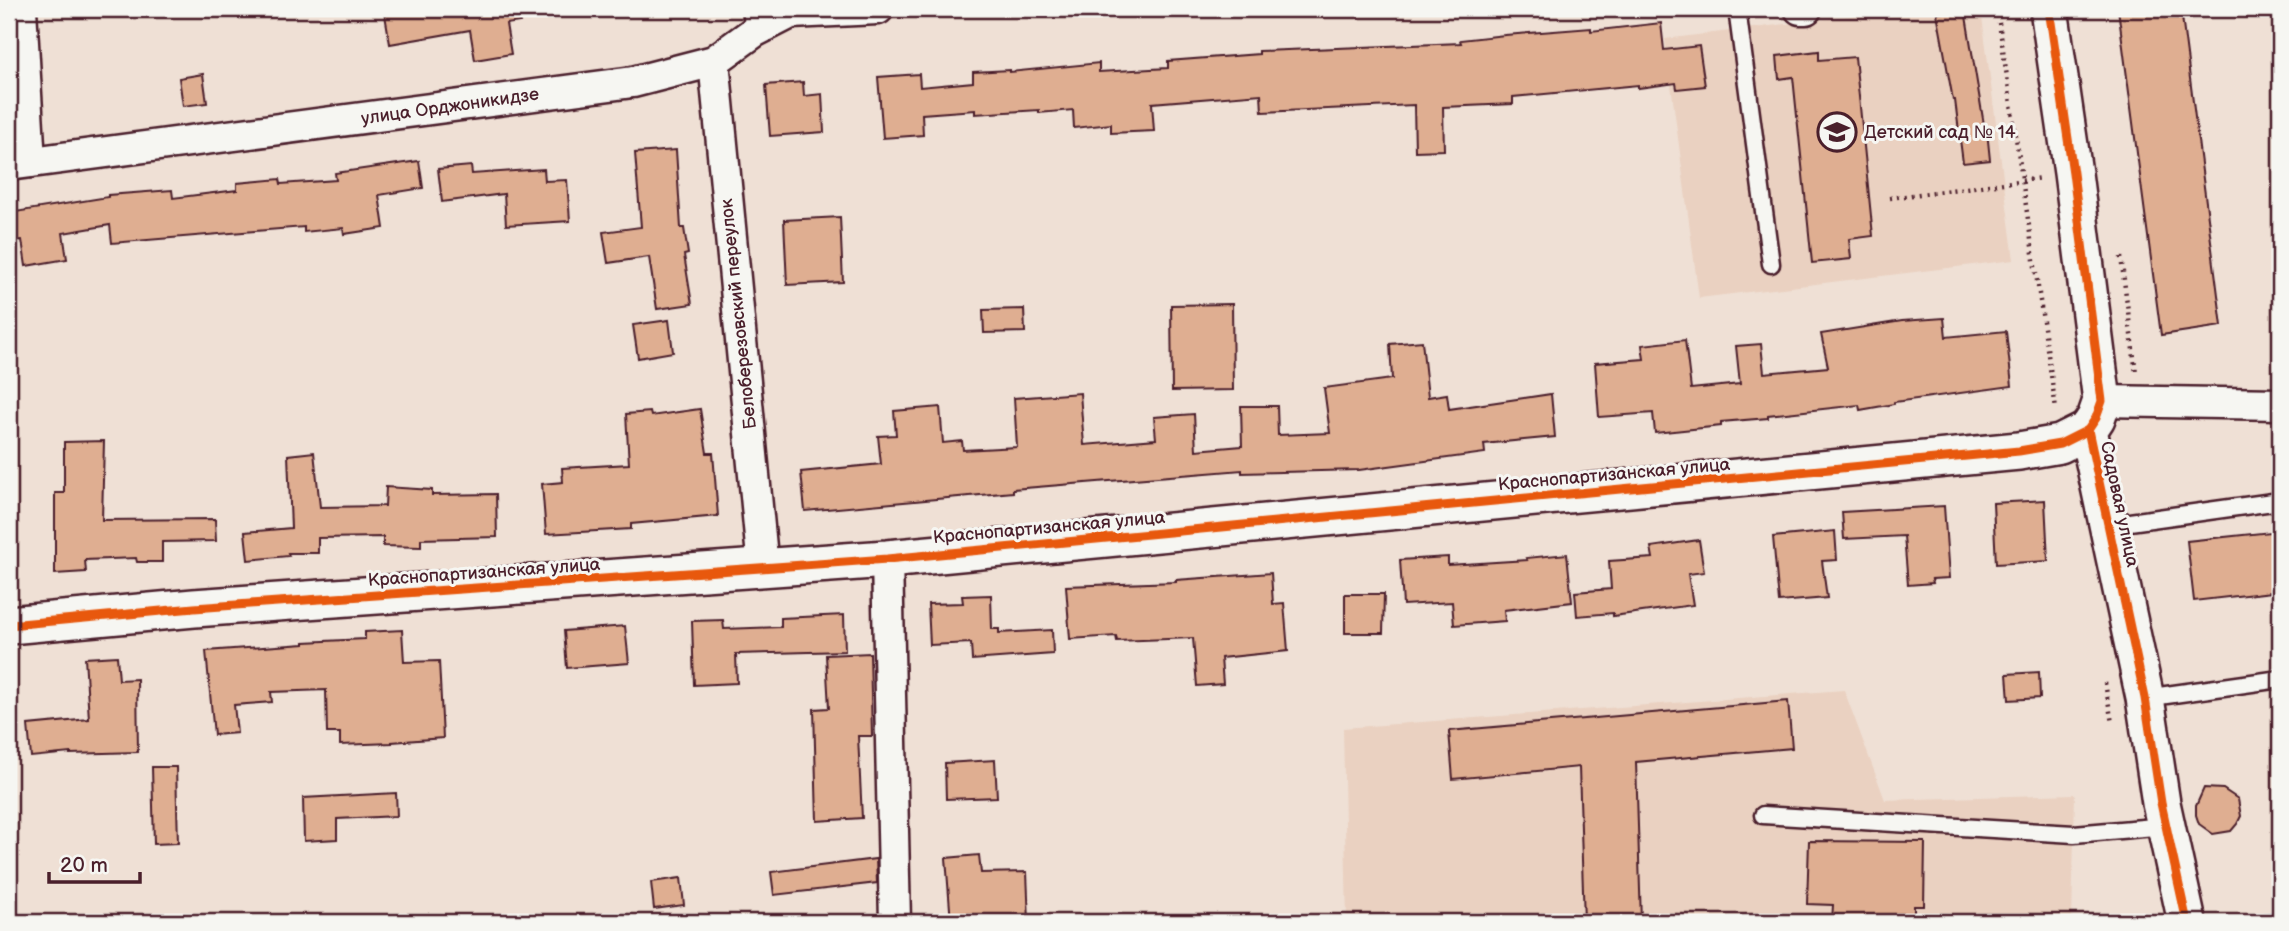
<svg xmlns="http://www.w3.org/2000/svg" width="2289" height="931" font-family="'Balsamiq Sans',sans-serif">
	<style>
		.built { fill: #ead1c1 }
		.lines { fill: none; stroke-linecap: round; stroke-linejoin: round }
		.stream { stroke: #698795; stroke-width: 9 }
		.building { fill: #dfae91; stroke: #4a1f2b; stroke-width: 2 }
		.service-casing { stroke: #4a1f2b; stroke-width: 21 }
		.minor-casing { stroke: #4a1f2b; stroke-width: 35 }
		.tertiary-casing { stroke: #4a1f2b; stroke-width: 42 }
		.path { stroke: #4a1f2b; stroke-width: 4.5; stroke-dasharray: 2 5; stroke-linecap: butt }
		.service { stroke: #f6f6f2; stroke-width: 16 }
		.minor { stroke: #f6f6f2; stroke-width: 30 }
		.tertiary { stroke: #f6f6f2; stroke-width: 37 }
		.cycleway-casing { stroke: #f6f6f2; stroke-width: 13 }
		.cycleway { stroke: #e8590c; stroke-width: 9 }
		.labels { text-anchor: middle; stroke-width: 6; stroke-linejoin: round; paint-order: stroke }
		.street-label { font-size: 18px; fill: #4a1f2b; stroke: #f6f6f2 }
		.poi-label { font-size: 18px; fill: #4a1f2b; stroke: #f6f6f2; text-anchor: start }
	</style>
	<rect width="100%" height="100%" fill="#efe0d5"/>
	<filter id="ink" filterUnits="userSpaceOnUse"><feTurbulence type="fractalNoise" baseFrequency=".0143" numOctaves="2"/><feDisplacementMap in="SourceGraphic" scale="14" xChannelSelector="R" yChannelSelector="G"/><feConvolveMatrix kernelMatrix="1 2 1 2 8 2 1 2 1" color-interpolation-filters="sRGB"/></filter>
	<g filter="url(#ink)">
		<g class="built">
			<path d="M1906,9H1981L2014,260L1699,298L1665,39Z"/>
			<path d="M1844,690L1885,800L2075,794L2072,922H1347L1343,728Z"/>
		</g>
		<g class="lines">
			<path class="stream" d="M2233,922L2280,915"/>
		</g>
		<g class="building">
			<path d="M384,9H518L520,22L506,24L511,54L475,60L470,30L390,44Z"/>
			<path d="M2118,9H2181L2222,326L2161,335Z"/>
			<path d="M1965,10L1985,131H1987L1990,160L1963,163L1955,100H1953L1937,13Z"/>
			<path d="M1661,23L1664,50L1699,46L1705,86L1677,89L1676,83L1638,88V85L1513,97V104L1443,107L1444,150L1415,151L1414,105L1262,112L1261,94L1152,103L1154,131L1111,133V124L1074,128L1073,110L1039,113V110L975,114V110L922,114L923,135L883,138L878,77L919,74L920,87L973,82V72L1010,70V72L1099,63V72L1168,68V61L1259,54V51L1461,43L1460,40L1505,35L1591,28V31Z"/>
			<path d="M1819,51V60L1855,57L1873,236L1849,239L1851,259L1812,263L1793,77L1779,79L1777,56Z"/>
			<path d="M203,74L207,103L183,106L179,78Z"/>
			<path d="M803,82L804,96L822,94L824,132L770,136L766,85Z"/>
			<path d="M676,150L681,228H684L688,254L684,255L692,304L657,309L649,257L608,263L603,232L641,227L635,153Z"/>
			<path d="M419,161L423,188L379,195L384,228L344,234L343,228L304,232V227L112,243L110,225L63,233L67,259L26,266L22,240L9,241V213L108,197V195L172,190L173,198L237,190V183L280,179L281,184L336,180L335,173Z"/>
			<path d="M471,166L472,174L544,169L545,181L567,180L570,221L506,225L504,194L442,202L438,169Z"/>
			<path d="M840,217L843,282L787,285L784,220Z"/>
			<path d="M1232,304L1233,390L1172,391L1171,305Z"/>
			<path d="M1024,309L1025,332L984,333L983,310Z"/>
			<path d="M1944,318L1946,337L2006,331L2012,386L1894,402V404L1860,410L1859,405L1768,415V418L1721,422V426L1655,433L1653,413L1599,417L1595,363L1644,359L1642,345L1685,340L1691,389L1740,384L1736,346L1761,344L1764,373L1828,367L1821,334L1902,321Z"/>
			<path d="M669,320L673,352L638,358L633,325Z"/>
			<path d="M1422,341L1428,397L1447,394L1449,409L1551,394L1555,437L1484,444L1485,453L1359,470L1242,473V470L1013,489V492L805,511L801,472L881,464L878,436L896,435L894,411L940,407L943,443L962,441L963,450L1017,447L1014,398L1080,393L1084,445L1156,439L1154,417L1194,414L1196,450L1242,446L1241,406H1277L1278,435L1330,433L1324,388L1392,379L1390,344Z"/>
			<path d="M700,409L707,453H713L718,516L631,524V529L546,534L542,484L563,482L562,468L629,464L626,414L650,412L651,416Z"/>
			<path d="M104,441L102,520L215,519L216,541L162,542V562H137L136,558L85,560L86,572L55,574V493H64V442Z"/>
			<path d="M314,452L320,507L385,506L386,487L432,490V495L496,494L497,537L421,539V547L383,546V537L318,538V553H288L289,556L248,560L245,532L291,528L288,455Z"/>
			<path d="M2045,500L2048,561L1996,564L1993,503Z"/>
			<path d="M1944,506L1949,578L1932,579L1933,583L1908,585L1904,536L1844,539L1842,512Z"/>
			<path d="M1835,531L1837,560L1822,561L1827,598L1779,602L1773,537Z"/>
			<path d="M2280,531V591L2194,601L2187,541Z"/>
			<path d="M1699,540L1704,572L1688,574L1693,605L1613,616V613L1577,616L1575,592L1611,589L1609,561L1653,558L1651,547Z"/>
			<path d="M1567,554L1572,602L1504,610L1505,621L1454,625L1452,602L1403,605L1400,560L1448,557V565L1527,560L1526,558Z"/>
			<path d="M1271,573L1273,604L1284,603L1288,651L1221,658L1223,684L1197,686L1193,638L1117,641L1116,636L1070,639L1066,586L1176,582V580Z"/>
			<path d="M1345,594H1384L1383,633H1345Z"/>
			<path d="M991,595L992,629H999V633L1052,630L1053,654L972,660L971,643L930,645L928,604L963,603L962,596Z"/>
			<path d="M844,615L845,651L736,654L737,683L694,685L692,621L723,620L724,629L781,627V618Z"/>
			<path d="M625,626L629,663L567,668L564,631Z"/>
			<path d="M402,630L404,662L439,661L443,738L392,742V743L340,745V733H327L326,690L271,692L272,702L234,705L237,733L214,735L206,651L304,644V642L365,639V632Z"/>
			<path d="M870,653L872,736H858L862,818L817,821L814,709L829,708L826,655Z"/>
			<path d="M117,656L119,680L137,679L138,752L70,754V753L31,757L28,725L89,719L85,658Z"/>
			<path d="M2039,672L2040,698L2009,700L2007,674Z"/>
			<path d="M1788,701L1792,748L1636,762L1641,922H1584L1579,767L1453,779L1449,731Z"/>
			<path d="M995,760L997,797L946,799L945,763Z"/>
			<path d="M152,767H176L178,843L154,844Z"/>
			<path d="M2204,788L2223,789L2238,799L2241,816L2237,824L2231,831L2213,834L2199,824L2196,815V806Z"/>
			<path d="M396,793L397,816L337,819V839L304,841L303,798Z"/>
			<path d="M1809,841L1925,842L1924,906H1914V922H1832L1833,905L1807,904Z"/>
			<path d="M979,855L981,873L1027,872L1029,922H951L946,858Z"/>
			<path d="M876,859L877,883L774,895L771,872Z"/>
			<path d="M681,878L684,905L654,909L651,882Z"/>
		</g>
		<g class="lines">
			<g class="service-casing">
				<g id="service">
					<path d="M751,9L754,32"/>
					<path d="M1737,9L1771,264"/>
					<path d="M2108,525L2280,501"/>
					<path d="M2145,698L2280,679"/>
					<path d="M1763,815L2074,834L2166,826"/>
				</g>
			</g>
			<g class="minor-casing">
				<g id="minor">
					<path d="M21,9L30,162"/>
					<path d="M1800,9H1806"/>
					<path d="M714,61L763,568"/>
					<path d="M9,165L633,82L714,61L754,32L791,13L878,9"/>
					<path d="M2102,401L2280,404"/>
					<path d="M887,559L895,922"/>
				</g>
			</g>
			<g class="tertiary-casing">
				<g id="tertiary">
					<path d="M2049,9L2073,173L2102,401L2096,418L2088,430L2145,698L2161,803L2187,922"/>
					<path d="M9,625L194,608L887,559L2019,451L2060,444L2088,430"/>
				</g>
			</g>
			<g class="path">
				<path d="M1997,9L2056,409"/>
				<path d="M1890,198L2042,178"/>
				<path d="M2121,257L2136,373"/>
				<path d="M2105,683L2112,723"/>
			</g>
			<use href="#service" class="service"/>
			<use href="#minor" class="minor"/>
			<use href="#tertiary" class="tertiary"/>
			<g class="cycleway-casing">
				<g id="cycleway">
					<path d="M2049,9L2073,173L2102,401L2096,418L2088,430L2145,698L2161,803L2187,922"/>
					<path d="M9,625L194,608L887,559L2019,451L2060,444L2088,430"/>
				</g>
			</g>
			<use href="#cycleway" class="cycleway"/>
		</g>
	</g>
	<defs>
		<g id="school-ring" transform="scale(2.0125)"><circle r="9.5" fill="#f6f6f2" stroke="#4a1f2b" stroke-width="1.5"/><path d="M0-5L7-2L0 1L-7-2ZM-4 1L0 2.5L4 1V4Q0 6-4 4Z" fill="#4a1f2b"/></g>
	</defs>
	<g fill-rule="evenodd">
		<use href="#school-ring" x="1837" y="132"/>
	</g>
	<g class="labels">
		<g class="street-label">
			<text transform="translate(450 106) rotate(-8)" y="6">улица Орджоникидзе</text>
			<text transform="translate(738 314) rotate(-96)" y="6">Белоберезовский переулок</text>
			<text transform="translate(1614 474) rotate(-5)" y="6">Краснопартизанская улица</text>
			<text transform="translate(2120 504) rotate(78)" y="6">Садовая улица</text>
			<text transform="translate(1049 527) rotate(-5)" y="6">Краснопартизанская улица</text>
			<text transform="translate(484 572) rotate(-4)" y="6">Краснопартизанская улица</text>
		</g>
		<g class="poi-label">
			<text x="1864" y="138">Детский сад № 14</text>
		</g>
	</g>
	<rect width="2289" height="931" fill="none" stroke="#f6f6f2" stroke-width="35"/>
	<rect x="18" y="18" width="2254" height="896" fill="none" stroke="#4a1f2b" stroke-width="2.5" filter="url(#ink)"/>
	<path d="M49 872v10h91v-10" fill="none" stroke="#4a1f2b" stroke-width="3.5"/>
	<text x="60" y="872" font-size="21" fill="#4a1f2b" stroke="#f6f6f2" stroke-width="5" paint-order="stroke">20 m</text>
</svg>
